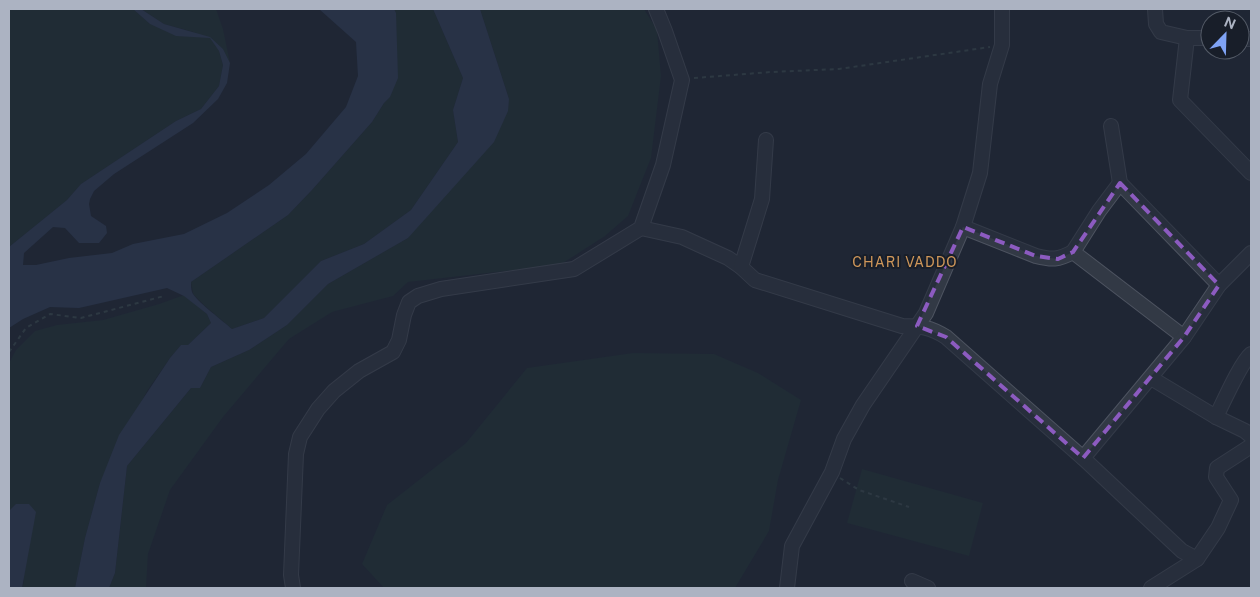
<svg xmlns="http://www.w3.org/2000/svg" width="1260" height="597" font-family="'Public Sans',sans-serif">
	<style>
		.green { fill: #223336 }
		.water { fill: #33405c }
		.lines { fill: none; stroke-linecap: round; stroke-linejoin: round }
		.minor-casing { stroke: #4d5360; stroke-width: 16 }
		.path { stroke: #3e4f53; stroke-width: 2; stroke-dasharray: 4 4; stroke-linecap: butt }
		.minor { stroke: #323945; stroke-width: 14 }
		.marked { fill: none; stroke: #8c5bc0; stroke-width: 4; stroke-dasharray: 10 6; stroke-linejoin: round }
		.labels { text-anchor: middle; stroke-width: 4; stroke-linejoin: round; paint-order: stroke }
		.neighbourhood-label { font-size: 14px; letter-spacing: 1px; fill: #cf975a; stroke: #181e29 }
	</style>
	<rect width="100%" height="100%" fill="#1f2634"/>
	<g class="green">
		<path d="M9,9H133L150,24L197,33L164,24L141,9H216L223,29L230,63L223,49L212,40L219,51L223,65L219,86L201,109L176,121L81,184L67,200L9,247Z"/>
		<path d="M394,9H433L463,78L453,110L458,142L411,210L364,244L321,261L264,318L232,329L205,306L194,295L193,293L191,282L288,215L312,190L372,122L384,103L390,97L396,13Z"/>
		<path d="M480,9H644L657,30L661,76L651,158L628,216L605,236L560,265L408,282L393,296L332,312L289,339L223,417L170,490L148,554L146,588H109L115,573L127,466L191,388H200L211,367L249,350L287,325L328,284L408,238L509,99Z"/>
		<path d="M184,295L207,314L211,323L188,345H181L170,358L147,391L100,483L85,538L75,588H22L24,581L9,511V363L16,350L35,331L57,325L103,320L159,304Z"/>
		<path d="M633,353L714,354L758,373L801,400L778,480L769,531L735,588H384L362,564L387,505L466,443L527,368Z"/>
		<path d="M862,469L983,503L969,556L847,523Z"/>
	</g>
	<g class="water">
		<path d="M133,9H141L164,24L210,37L223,49L230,63L227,83L218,99L193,123L114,174L94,191L90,199L89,204L91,216L106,226L107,233L99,243H79L65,228L53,227L24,253L23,265H36L69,258L112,253L133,244L184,234L227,213L269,185L306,154L346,107L358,76L356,42L319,9H394L396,13L398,78L390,97L384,103L372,122L312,190L288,215L191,282C191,285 191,291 193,294C199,303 223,321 232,329L264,318L321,261L364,244L411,210L458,142L453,110L463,78L433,9H480L509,99L508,111L494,142L408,238L328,284L287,325L249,350L211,367L200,388H191L127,466L115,573L109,588H75L85,538L100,483L119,435L170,358L181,345H188L211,323L207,314L184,296L167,288L79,308L50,307L23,319L9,328V247L67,200L81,184L176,121L201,109L219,86L223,65L219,51L210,38L176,36L150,24Z"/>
		<path d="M16,504H29L36,512L22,588H9V511Z"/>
	</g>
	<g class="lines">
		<g class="minor-casing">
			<g id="minor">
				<path d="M1155,9L1156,24L1161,32L1187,38H1210"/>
				<path d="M1187,38L1180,100L1251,173"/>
				<path d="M1240,39H1251"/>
				<path d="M1111,126L1120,183L1219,285"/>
				<path d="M1120,183L1099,211L1073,252L1184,337"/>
				<path d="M963,227L1036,256C1052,260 1058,260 1073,252"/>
				<path d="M641,228L682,237L728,258L741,267L755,280L902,326C921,326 930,327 946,337L1083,458L1182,551L1197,559"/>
				<path d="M741,267L762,199L766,140"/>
				<path d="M1151,378L1216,417L1245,431L1251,436"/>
				<path d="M1216,417C1223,403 1241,362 1251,354"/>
				<path d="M1083,458L1184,337L1219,285L1251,253"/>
				<path d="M912,581L928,588"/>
				<path d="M293,588L291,575L296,454L300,437L318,409L334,391L359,371L393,352L399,340L404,315L409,302L418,296L441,289L574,269L641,228L663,165L682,80L665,31L656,9"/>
				<path d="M787,588L792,546L832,472L844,439L863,405L926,313L963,227L980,173L990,84L1002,45V9"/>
				<path d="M1151,588L1197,559L1218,528L1231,500L1216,477L1217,468L1251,446"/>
			</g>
		</g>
		<g class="path">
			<path d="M694,78L771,72L839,69L990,47"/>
			<path d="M9,352L26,328L50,314L81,318L164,296"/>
			<path d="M840,478L859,490L909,507"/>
		</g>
		<use href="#minor" class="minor"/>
	</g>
	<path d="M0 0H1260V597H0ZM1120,183L1219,285L1184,337L1083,458L946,337L917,326L963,227L1036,256L1058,259L1073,252Z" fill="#1f2634" fill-opacity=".55" fill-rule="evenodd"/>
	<path class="marked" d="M1120,183L1219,285L1184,337L1083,458L946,337L917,326L963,227L1036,256L1058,259L1073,252Z"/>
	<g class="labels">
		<g class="neighbourhood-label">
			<text x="905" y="267">CHARI VADDO</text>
		</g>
	</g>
	<rect width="1260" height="597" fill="none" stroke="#acb3c2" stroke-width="20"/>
	<g transform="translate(1225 35) rotate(23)"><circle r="24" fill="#181e29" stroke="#535a66"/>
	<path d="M0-4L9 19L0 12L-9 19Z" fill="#7fa3f5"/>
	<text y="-8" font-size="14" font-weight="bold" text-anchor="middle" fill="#acb3c2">N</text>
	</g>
</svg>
